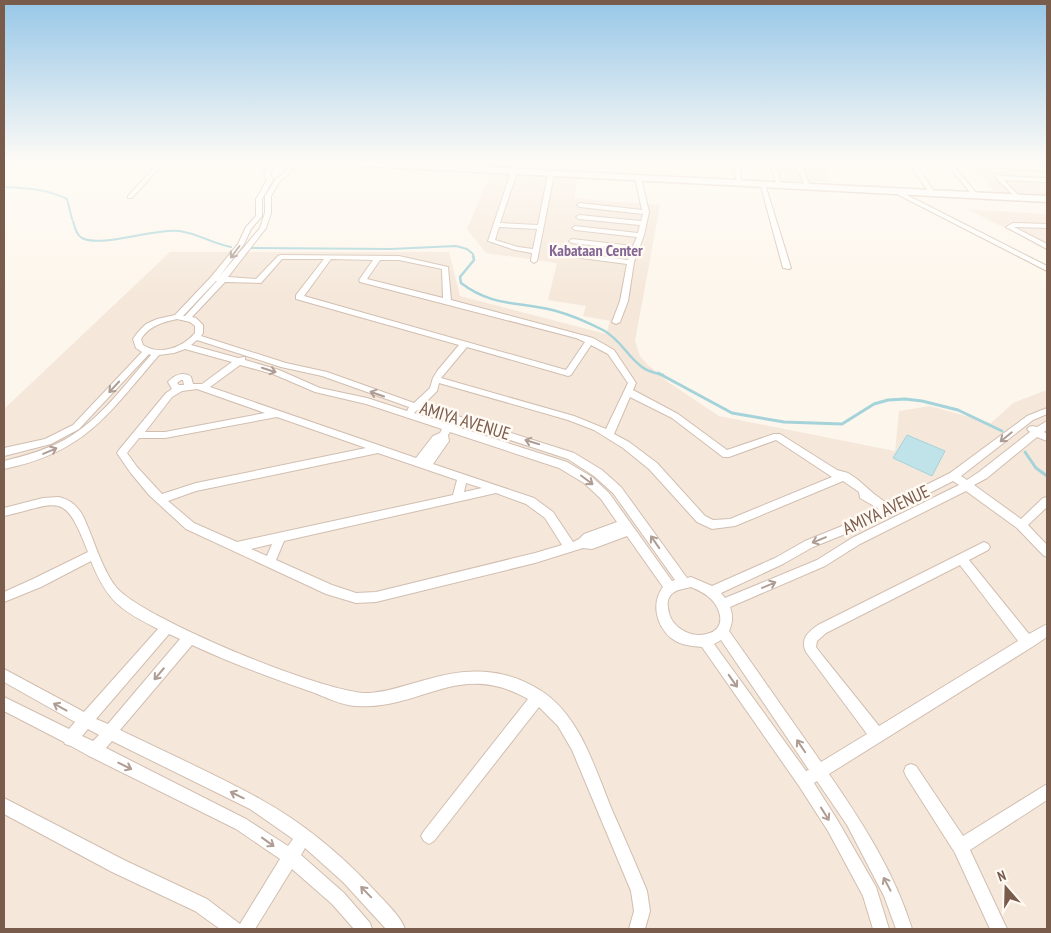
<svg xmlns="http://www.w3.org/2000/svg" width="1051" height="933" font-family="'PT Sans Narrow',sans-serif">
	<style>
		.residential { fill: #f5e8da }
		.education { fill: #f3e8fa }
		.water { fill: #bfe3e8; stroke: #a5d3da }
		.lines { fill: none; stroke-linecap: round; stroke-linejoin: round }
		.stream-far2 { stroke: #a5d3da; stroke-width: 2 }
		.stream-far1 { stroke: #a5d3da; stroke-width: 2.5 }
		.stream { stroke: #a5d3da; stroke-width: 3 }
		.street-casing { stroke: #d1beb0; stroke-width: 2 }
		.secondary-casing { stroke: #d6c0b0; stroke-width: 3 }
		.street { fill: #fff; fill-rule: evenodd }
		.secondary { fill: #fff; fill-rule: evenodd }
		.oneway { stroke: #af9d94 }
		.labels { text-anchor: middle; stroke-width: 5; stroke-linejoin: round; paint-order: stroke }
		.far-neighbourhood-label { font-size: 16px; font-weight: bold; fill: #846695; stroke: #fffaf3 }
		.street-label { font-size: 18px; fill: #7a5c4d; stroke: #fffaf3 }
	</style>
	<rect width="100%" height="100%" fill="#fdf6ec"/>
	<g class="residential">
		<path d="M777,163H824L832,182L783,181Z"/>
		<path d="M968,163H1047V195L996,193Z"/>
		<path d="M490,174L578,178L574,198L660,205L635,341L640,356L648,365L668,382L719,416L895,451L899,411L930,406L991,423L1013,403L1047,390V929H4V409L170,252H449L460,296L606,334L610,321L583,316L586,306L548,300L557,263L486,253L467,229Z"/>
		<path d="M967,209L1047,214V249Z"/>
	</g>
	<path class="education" d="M488,163H584L585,172L487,168Z"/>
	<path class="water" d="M907,435L945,451L932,476L893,458Z"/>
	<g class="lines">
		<g class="stream-far2">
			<path d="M4,187C26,188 47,189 67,199L72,219"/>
			<path d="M73,221C75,227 76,235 82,238C101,248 154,228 179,231C197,233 213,244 231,247"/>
			<path d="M251,248L391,249L456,246L467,249L473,254L474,258"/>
		</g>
		<path class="stream-far1" d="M473,256L474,260L460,277L461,283C494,308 520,301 556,311C571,315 589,323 603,330C620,339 627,356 642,367C648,372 656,373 663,375"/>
		<g class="stream">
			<path d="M658,373L732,413L784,422L842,424L874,404L888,400L905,399L922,401L958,410L1002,431"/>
			<path d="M1025,452L1036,468L1047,476"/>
		</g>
		<g class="street-casing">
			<g id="street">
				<path d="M158,163H164L132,198H128V196Z"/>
				<path d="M269,163H275L270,174L273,180L262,199V216L251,229L244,244L219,277L260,228L265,213V196L276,179L286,171L289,163H295L290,173L280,181L271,196V213L266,228L228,277L256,279L278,256L280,255L399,256L448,267L451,300L593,338L614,350L636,383L633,390L678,414L727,450L774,434H780L837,470L848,473L857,479L874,494L888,504L950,473L1027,416L1047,408V414L1033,420L961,476L967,480L979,472L1030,432L1027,429L1029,427L1032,426L1037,427L1047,421V429L1044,432L1047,434V441L1037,437L987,478L974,485L1021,519L1043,498L1047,497V507L1028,525L1047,545V557L1043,555L1017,528L966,491L860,544L825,566L730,607C733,616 733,622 729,631L821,762L867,734L806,652C800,639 808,632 818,625L984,542L988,544L990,547L988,550L969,560L1029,634L1047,624V637L1032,647L829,774C862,822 895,873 912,929H896L884,896L847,825L817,781L814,783L838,821L876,887L889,929H873L863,896L828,831L799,786L702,647C691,646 680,645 671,638C656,625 651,603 663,587L627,536L592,549L583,548L535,563L376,602L356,603L326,594L186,529L149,495L130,472L119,456L117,453L119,450L166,393L172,389L168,382C174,375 184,371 191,377L193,384H202L232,362L185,349L174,353L159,355C108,414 86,452 4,469V461C25,456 46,450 66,439C101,419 125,384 151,355L149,354L79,429L51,444L4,456V448L45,439L73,425L142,352L136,348L133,339L138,332L146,324L157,319L175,315L211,277L238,244L246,227L256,216V199L267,180L264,174ZM282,259H324L296,295V299L459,345L438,370L433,378L430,388L414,403L327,372L286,363L201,336L203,333V325L196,318L192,317L225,282L261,283ZM331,259L373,260L359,280L360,282L576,338L585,342L566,370L304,296ZM380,260H399L442,269L443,298L367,279ZM216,281H217L185,316H183ZM177,319L190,322L195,326V333C182,348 160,356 143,345L141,339C149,326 163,322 177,319ZM197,340L281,367L322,376L409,407L407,411L367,398L320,388L279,370L245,360V357L238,358L191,345ZM591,345L608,354L628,383L606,429L574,416L441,378L467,347L568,376L571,375ZM240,365L273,374L315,392L366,404L442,429L440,433L433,436L416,458L210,387ZM181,380H183L184,385H179L177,383ZM439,383L568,420L594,430L623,448L649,469L697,522L712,529L735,526L843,481L859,492L860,498L879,509L852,522L805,541L775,558L712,586L691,577L687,578L621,487L602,470L574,453L423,405L437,391ZM197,389L265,413L165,432H145L172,397L182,391ZM630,397L672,418L723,457H729L776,440L832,477L730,519L713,520L705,516L657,463L629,442L614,434ZM417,410L449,420L446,423L414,413ZM277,417L366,448L196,483L162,494L137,467L127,453L139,438H165ZM455,422L568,459L594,476L613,493L675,580L672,581L609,493L592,477L567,462L454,426ZM450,432L559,468L584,483L601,499L617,522L584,534L579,539L573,542L553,512L534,498L433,464L449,441L448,435ZM378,453L457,480L453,495L237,542L194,523L168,501L196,491ZM953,481L959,485L852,538L817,560L725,598L721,593L783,564L813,547L860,528L887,514L892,516L896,515L897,512L896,510ZM466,483L482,488L464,492ZM496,493L526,504L545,518L562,545L535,553L376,592L356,593L332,585L276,560L284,541ZM272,544L267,556L251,549ZM960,565L1018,641L879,726L822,655L816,647L817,641L826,633ZM691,587C698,590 705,593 711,599C721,609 726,627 710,633C691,640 669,627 668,607C667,603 668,599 670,596C675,589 684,589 691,587ZM721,640L809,770L806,771L714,644Z"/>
				<path d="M733,163H739L742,184L737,183Z"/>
				<path d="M769,163H775L782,186L777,185Z"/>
				<path d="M795,163H801L810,187L805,186Z"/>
				<path d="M909,163H915L935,193L934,194H930Z"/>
				<path d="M946,163H952L977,194V196H973Z"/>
				<path d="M988,164L1047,167V171L986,167L985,166Z"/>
				<path d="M514,170L517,172L500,223L538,225L548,174L551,172L554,174L537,261L534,263L531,261L532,253L515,250L488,241L511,172ZM499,227L537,229L533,249L518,247L495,240Z"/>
				<path d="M997,174L1001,176L1047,178V182L1004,180L1020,197L1017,199L995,177V175Z"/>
				<path d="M638,176L641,178L649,212L644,235L634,262L628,301L620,322L616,324L612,322L620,301L627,264L574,257L571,255L574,253L628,260L632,250L572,243L569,241L572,239L633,246L637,237L575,230L572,228L575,226L638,233L640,225L579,219L576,217L579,215L641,221L643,214L580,207L577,205L580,203L642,210L635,178Z"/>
				<path d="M760,183L765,184L791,268L789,269L783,268Z"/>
				<path d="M895,189L1047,266V271L893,192V190Z"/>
				<path d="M1013,223L1047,224V228L1014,227L1047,244V249L1006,227Z"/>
				<path d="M59,497C70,500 75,504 82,514C93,536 101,568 116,587C141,618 328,695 369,693C388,692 406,685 425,680C467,667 505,667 543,692C581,718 595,769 612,810C624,837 636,864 647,891L650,911L645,929H629L634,911L631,891L572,750L558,726L539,707L434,841L429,844L424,841L421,836L424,831L528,699C458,659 421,711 355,706C340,705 326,697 312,692C271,678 231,663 192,645L120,730C167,753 215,774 260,799C302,822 342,855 375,891C385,902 400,915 405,929H386L343,882L305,848L301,855L344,893L370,923L372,929H354L332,904L292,869L255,929H220L195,911L112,872L4,814V798L124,860L207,899L240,924L280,859L236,829L89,756L71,746L65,744L64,742L4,711V697L69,729L75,722L4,682V669L84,712L158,629C120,610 107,601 91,561L41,587L4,602V592L33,579L88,552C64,490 60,503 4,516V508L43,498ZM169,634L180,639L108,724L96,719ZM88,729L99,735L93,741L82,736ZM112,741L250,809L293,839L288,846L246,819L106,748Z"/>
				<path d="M911,764L916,766L963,836L1047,784V800L970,850L1007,929H990L955,853L906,776L904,771L906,766Z"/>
			</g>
		</g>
		<g class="secondary-casing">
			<path id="secondary" d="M342,163H400L1047,196V202L346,165Z"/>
		</g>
		<use href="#street" class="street"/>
		<use href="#secondary" class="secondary"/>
	</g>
	<defs><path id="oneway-shaft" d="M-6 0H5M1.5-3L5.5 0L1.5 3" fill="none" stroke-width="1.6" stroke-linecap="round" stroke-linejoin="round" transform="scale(1.25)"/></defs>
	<g class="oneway">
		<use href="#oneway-shaft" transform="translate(235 252) rotate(127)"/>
		<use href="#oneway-shaft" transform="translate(269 370) rotate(18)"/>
		<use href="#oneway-shaft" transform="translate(114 387) rotate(133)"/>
		<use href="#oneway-shaft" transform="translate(377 394) rotate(-161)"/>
		<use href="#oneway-shaft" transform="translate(1006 437) rotate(141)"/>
		<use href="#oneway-shaft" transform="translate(532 442) rotate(-163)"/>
		<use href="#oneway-shaft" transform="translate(50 451) rotate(-23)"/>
		<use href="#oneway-shaft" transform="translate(587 480) rotate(37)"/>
		<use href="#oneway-shaft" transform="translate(819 540) rotate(158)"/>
		<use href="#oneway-shaft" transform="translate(655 542) rotate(-125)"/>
		<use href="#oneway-shaft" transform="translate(769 585) rotate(-23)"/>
		<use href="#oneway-shaft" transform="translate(159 674) rotate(130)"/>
		<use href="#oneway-shaft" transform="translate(733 681) rotate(55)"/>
		<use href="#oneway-shaft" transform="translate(60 707) rotate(-151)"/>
		<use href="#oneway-shaft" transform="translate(801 746) rotate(-124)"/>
		<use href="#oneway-shaft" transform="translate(125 766) rotate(26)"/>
		<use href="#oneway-shaft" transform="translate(237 795) rotate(-154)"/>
		<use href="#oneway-shaft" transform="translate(825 814) rotate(58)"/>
		<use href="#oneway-shaft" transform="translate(268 842) rotate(36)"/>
		<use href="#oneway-shaft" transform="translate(887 884) rotate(-118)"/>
		<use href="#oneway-shaft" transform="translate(366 892) rotate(-134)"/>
	</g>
	<linearGradient id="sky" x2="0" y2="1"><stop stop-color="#97c7e8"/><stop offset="0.55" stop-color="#fefbf6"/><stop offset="1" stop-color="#fefbf6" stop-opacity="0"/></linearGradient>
	<rect width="1051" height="294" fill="url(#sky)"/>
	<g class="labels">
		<g class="far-neighbourhood-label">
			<text x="596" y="256">Kabataan Center</text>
		</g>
		<g class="street-label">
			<text transform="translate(465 421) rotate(17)" y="6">AMIYA AVENUE</text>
			<text transform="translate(886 510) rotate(-25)" y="6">AMIYA AVENUE</text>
		</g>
	</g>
	<rect width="1051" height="933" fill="none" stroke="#7a5c4d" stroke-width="10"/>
	<g transform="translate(1006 888) rotate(340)" stroke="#fffaf3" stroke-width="4" paint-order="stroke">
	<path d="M0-4L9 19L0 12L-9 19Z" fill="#7a5c4d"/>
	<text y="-8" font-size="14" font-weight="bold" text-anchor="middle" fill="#7a5c4d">N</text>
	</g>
</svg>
